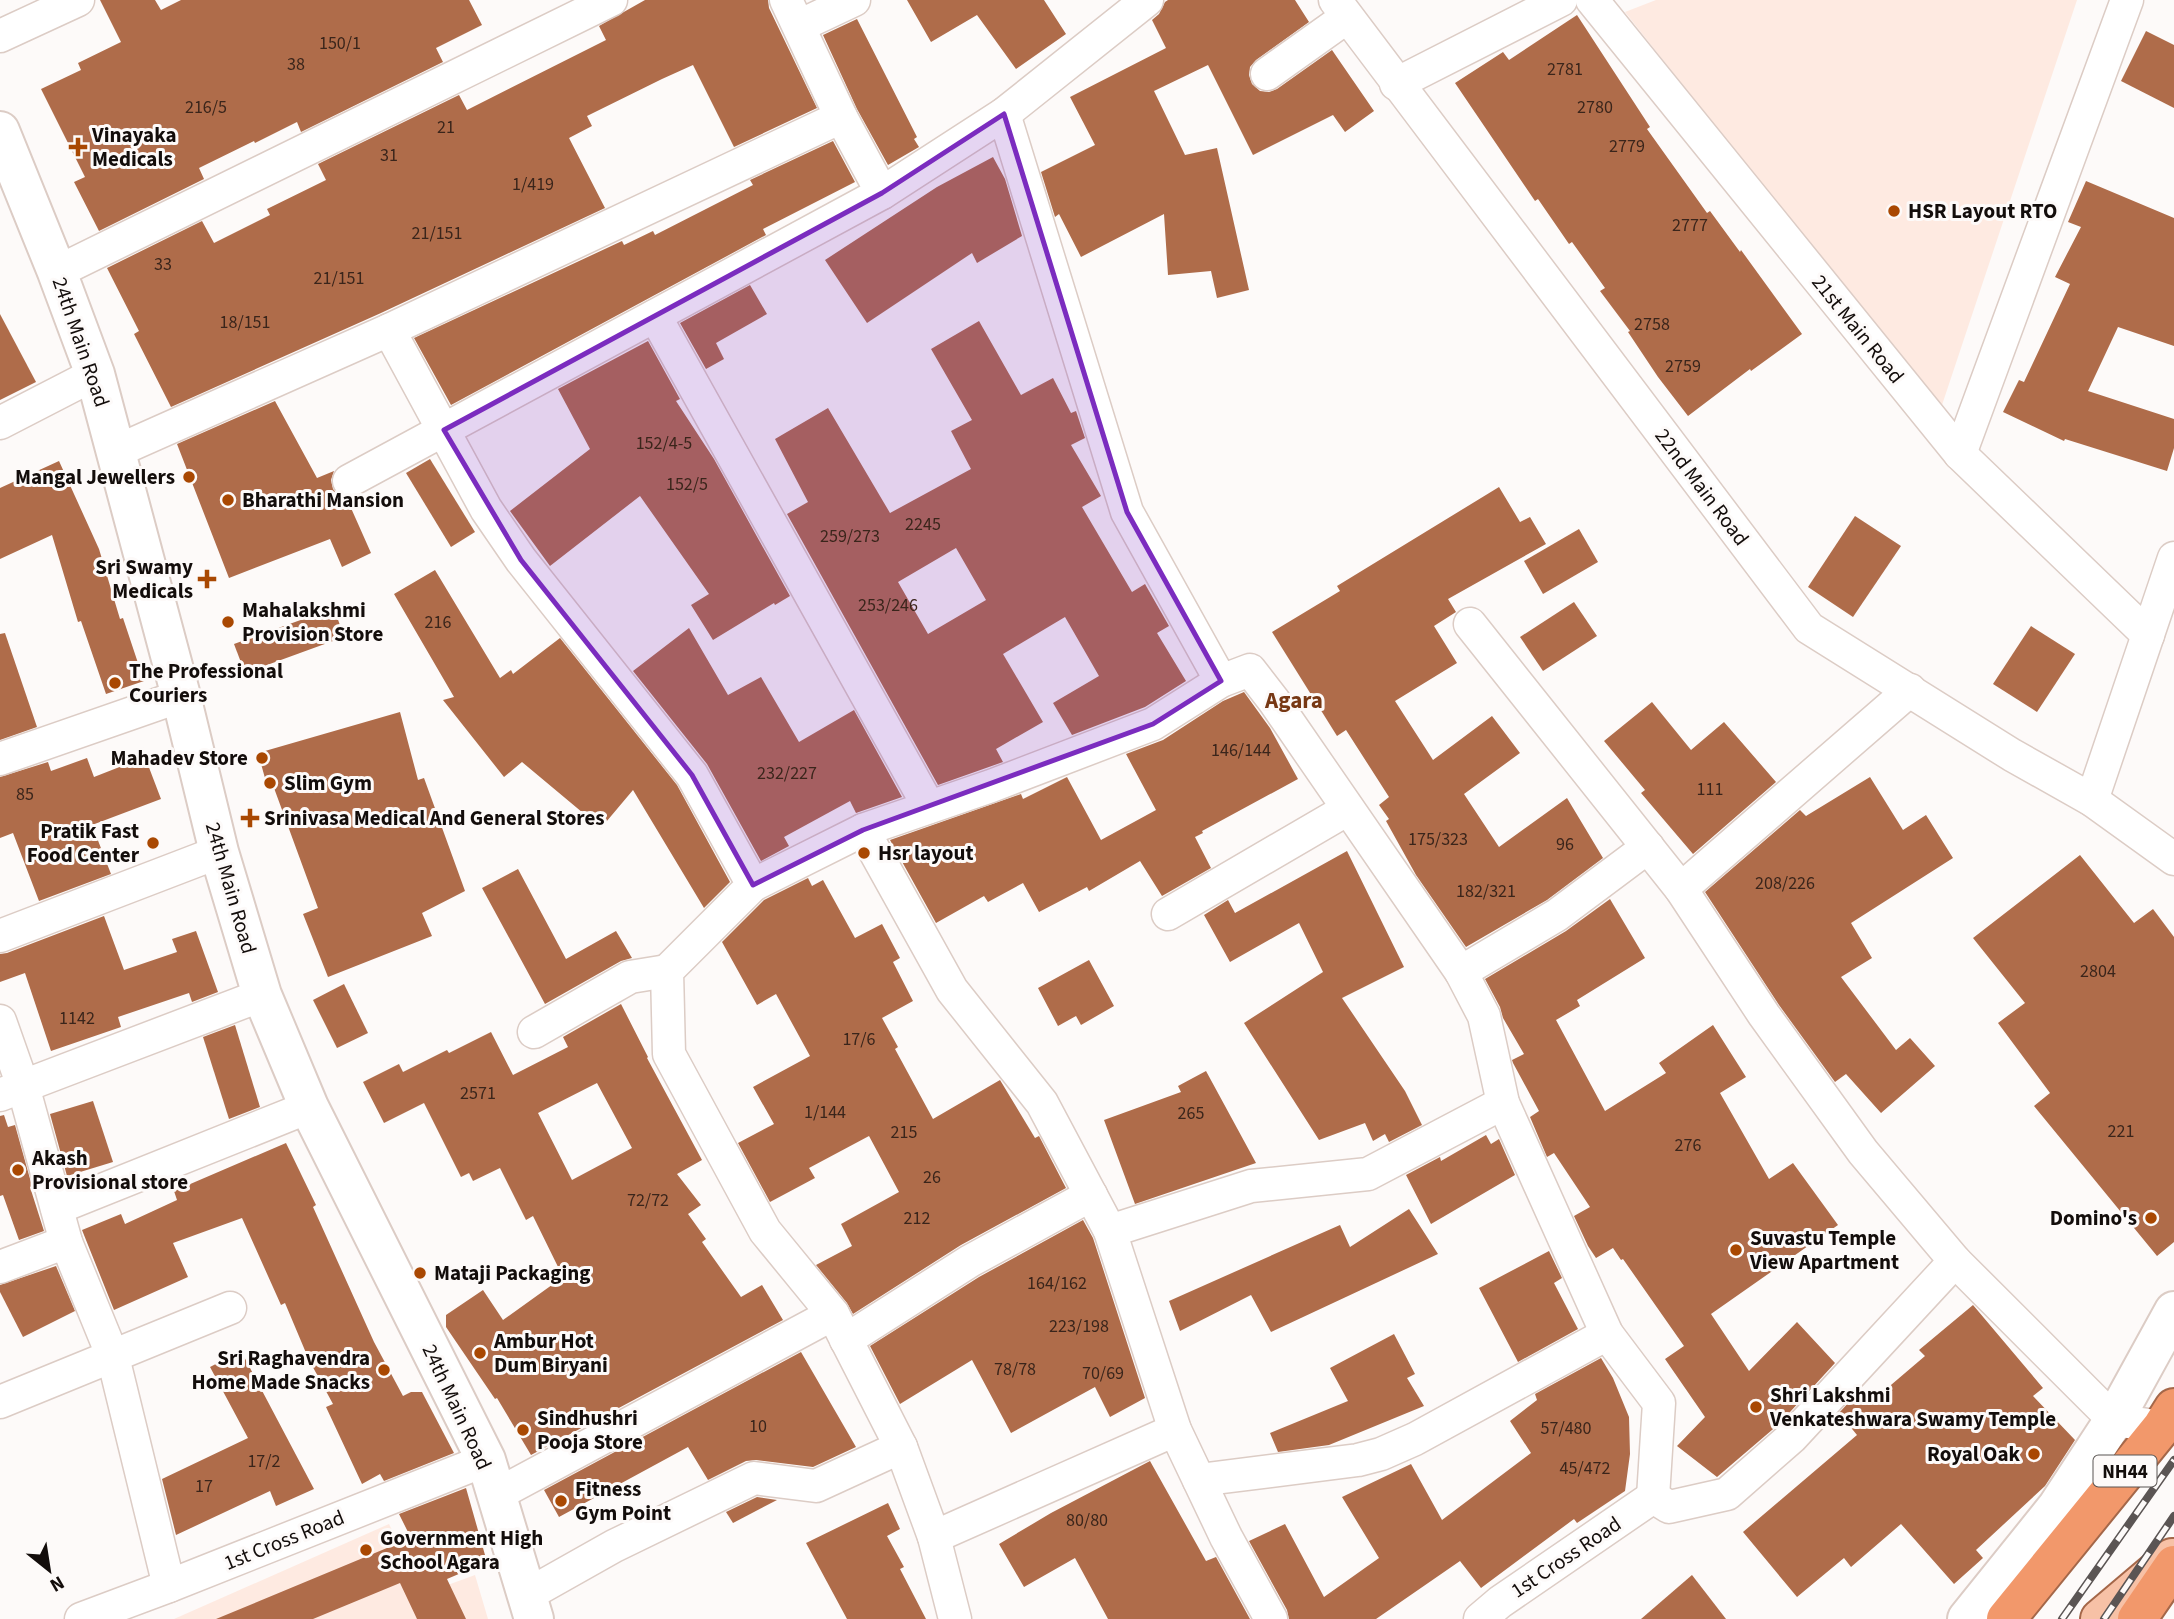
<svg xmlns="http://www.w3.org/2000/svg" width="2174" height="1619" font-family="'Source Sans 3',sans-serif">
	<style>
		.built { fill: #feeae1 }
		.building { fill: #af6c4a; fill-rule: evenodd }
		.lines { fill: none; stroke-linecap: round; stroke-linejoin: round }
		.street-casing { stroke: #dcccc5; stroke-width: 35 }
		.secondary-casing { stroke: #dcccc5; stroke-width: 42 }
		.primary-casing { stroke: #a46749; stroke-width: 42 }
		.highway-casing { stroke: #a46749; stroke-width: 42 }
		.street { stroke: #fff; stroke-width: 32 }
		.secondary { stroke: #fff; stroke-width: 38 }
		.primary { stroke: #f7c1a6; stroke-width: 38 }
		.highway { stroke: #f2986b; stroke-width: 38 }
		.rail-casing { stroke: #5b5554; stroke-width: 8 }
		.rail { stroke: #fdfaf9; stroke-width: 5; stroke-dasharray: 16; stroke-linecap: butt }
		.marked { fill: #7b2cbf; fill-opacity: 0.2; stroke: #7b2cbf; stroke-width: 5; stroke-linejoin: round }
		.poi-dot { fill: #a94802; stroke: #fdfaf9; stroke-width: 2.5 }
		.labels { text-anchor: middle; stroke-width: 6; stroke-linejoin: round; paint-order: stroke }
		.number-label { font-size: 18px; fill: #3a251b }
		.shield { fill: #fdfaf9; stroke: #595452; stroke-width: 2 }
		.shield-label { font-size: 19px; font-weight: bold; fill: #130d0b }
		.poi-label { font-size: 21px; font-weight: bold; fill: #130d0b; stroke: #fdfaf9; text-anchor: start }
		.street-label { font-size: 21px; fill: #130d0b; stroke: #fdfaf9 }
		.neighbourhood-label { font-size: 23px; font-weight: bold; fill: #773814; stroke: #fdfaf9 }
	</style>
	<rect width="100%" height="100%" fill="#fdfaf9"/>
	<g class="built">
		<path d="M1656,0H2077L1940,411L1625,12Z"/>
		<path d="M389,1524L423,1594L475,1575L488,1619H174Z"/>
	</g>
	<g class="building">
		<path d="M100,0H155L161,10L181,0H469L482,25L436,48L443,62L301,132L297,122L255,143L254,141L199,168L204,179L99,231L74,182L85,177L41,89L81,70L78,63L121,42Z"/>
		<path d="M645,0H768L769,8L817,108L734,147L693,65L662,79L587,116L592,126L569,138L605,208L381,313L171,407L134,334L139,331L107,268L202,221L214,243L270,215L267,209L326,180L318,164L459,95L467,110L606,40L599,26Z"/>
		<path d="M907,0H1044L1066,34L1016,69L977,15L931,42Z"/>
		<path d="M1168,0H1295L1309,22L1256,60L1250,67L1249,75L1252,84L1260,91L1269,92L1277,89L1332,50L1374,111L1345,132L1333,115L1253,155L1208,65L1154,91L1185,155L1217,148L1249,290L1217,298L1211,271L1168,275L1164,214L1081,257L1059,214L1055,217L1041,172L1095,145L1070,97L1166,48L1152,20L1159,14L1165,2Z"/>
		<path d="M1577,15L1650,127L1647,129L1707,213L1710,211L1740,252L1741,250L1802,334L1751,371L1750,369L1688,416L1658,377L1628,332L1630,331L1600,291L1605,288L1572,242L1569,244L1538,199L1535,201L1455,83L1503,52L1509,60Z"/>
		<path d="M857,19L917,137L914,139L919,147L888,165L857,109L823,35Z"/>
		<path d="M2146,31L2174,45V108L2121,81Z"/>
		<path d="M833,141L855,182L763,229L766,235L451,405L414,338L622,241L624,245L653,231L655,235L753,185L750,180Z"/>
		<path d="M993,157L1005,179L1022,236L977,263L972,253L867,323L825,260L937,187Z"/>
		<path d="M2086,181L2174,218V346L2118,327L2088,391L2174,419V448L2167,471L2065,439L2064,441L2003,412L2019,380L2024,382L2070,284L2055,277L2081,227L2068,222Z"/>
		<path d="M750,285L767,314L716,343L724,359L706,369L680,323Z"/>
		<path d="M0,314L36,382L0,400Z"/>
		<path d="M979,321L1021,395L1053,378L1071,413L1076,411L1085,438L1071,445L1101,496L1082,507L1132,592L1145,584L1169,626L1157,633L1186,681L1145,707L1072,735L1053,703L1099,676L1065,617L1003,654L1043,722L996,749L1003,762L938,785L787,514L808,502L775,439L828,408L890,513L971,469L951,431L972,420L931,349ZM956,548L986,600L928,634L898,582Z"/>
		<path d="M648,341L680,399L676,401L714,459L790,596L775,605L774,603L713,640L691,605L709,594L640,496L550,566L510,511L590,449L558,389Z"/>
		<path d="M275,401L317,478L334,471L331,480L333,489L339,496L347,499L371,553L342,567L330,539L229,578L177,444Z"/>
		<path d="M430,459L475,532L451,547L406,473Z"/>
		<path d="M59,461L99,549L120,619L123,618L144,681L106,694L81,621L78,622L52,535L0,559V488Z"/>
		<path d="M1499,487L1520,522L1530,517L1546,544L1448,599L1456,612L1434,626L1457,663L1395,701L1433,760L1492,716L1520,753L1464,794L1499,847L1567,798L1603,858L1547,900L1466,947L1416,875L1386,821L1389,819L1379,805L1389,797L1346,730L1337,736L1272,632L1340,591L1337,586Z"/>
		<path d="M1855,516L1901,546L1853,617L1808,587Z"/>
		<path d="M1579,529L1598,562L1543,594L1524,561Z"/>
		<path d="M435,570L500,678L511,670L513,674L560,638L677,785L730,882L704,908L633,790L601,828L522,762L504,777L443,700L454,697L394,594Z"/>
		<path d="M1574,602L1597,636L1543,671L1520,637Z"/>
		<path d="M334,608L344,637L245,673L234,644Z"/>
		<path d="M2031,626L2075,654L2037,712L1993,684Z"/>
		<path d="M689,628L728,695L761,677L799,742L854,710L902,797L856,813L850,801L784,837L789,846L761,861L707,764L633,671Z"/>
		<path d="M5,633L37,727L0,740V634Z"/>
		<path d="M1244,692L1270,728L1298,779L1202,831L1203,833L1195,837L1211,868L1162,896L1140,861L1089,891L1087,887L1039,912L1023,883L988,902L984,896L936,923L890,840L1021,794L1023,799L1067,777L1101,840L1156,810L1126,754L1163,740L1223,701Z"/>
		<path d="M1652,702L1691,750L1724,722L1776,782L1693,854L1641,793L1645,790L1604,741Z"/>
		<path d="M400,712L418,780L424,778L465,891L422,913L432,936L328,977L303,914L318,908L274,788L268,789L258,753Z"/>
		<path d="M145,757L161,799L92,825L111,874L39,901L13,833L0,838V777L48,762L51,771L87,758L94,777Z"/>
		<path d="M1870,777L1903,830L1926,815L1953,858L1851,923L1872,958L1841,977L1896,1050L1910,1038L1935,1066L1881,1113L1846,1074L1835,1082L1779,1005L1705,892L1800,810L1806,816Z"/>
		<path d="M1347,851L1404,967L1342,998L1405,1091L1422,1125L1389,1142L1385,1134L1373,1141L1365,1123L1319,1140L1244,1023L1323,972L1299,923L1230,962L1204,915L1228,900L1235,913Z"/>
		<path d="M2080,855L2134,923L2153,909L2174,937V1242L2157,1256L2034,1106L2050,1093L1998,1023L2025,1003L1973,938Z"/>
		<path d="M518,869L566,959L616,931L632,958L621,961L545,1004L482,888Z"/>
		<path d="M808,878L812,886L823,880L855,938L882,924L900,958L893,962L913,1001L882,1018L898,1047L895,1049L933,1119L1000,1080L1035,1138L1039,1136L1066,1188L961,1245L853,1314L847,1303L816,1265L852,1246L841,1224L899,1192L869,1136L809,1168L815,1178L770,1202L738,1143L774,1124L753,1087L810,1056L776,994L757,1005L722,942L764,900Z"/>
		<path d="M1610,899L1645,958L1577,1000L1580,1006L1556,1020L1605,1111L1666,1073L1659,1063L1713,1025L1746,1077L1720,1093L1769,1179L1793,1163L1838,1225L1711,1314L1749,1371L1797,1322L1835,1363L1779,1424L1717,1477L1677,1446L1705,1417L1665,1359L1684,1346L1623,1259L1621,1260L1613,1248L1596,1258L1588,1246L1574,1216L1590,1207L1554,1153L1547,1157L1530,1117L1539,1111L1513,1063L1512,1060L1524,1054L1503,1018L1500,1007L1485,979L1566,931Z"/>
		<path d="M104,916L124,970L177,952L172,939L196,931L218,992L192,1002L189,993L118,1017L121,1027L51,1051L25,973L0,982V954L7,953Z"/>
		<path d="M1089,960L1114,1006L1081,1025L1076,1016L1058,1026L1038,988Z"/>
		<path d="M344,984L368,1033L337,1048L313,1000Z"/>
		<path d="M621,1004L648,1057L647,1058L702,1160L677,1174L701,1205L688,1214L706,1239L702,1242L741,1297L762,1285L783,1320L531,1455L497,1398L495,1399L446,1327V1315L483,1290L503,1320L563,1277L533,1216L526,1220L500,1168L473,1181L469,1173L461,1177L424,1103L384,1123L363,1082L399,1064L403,1072L447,1050L449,1053L491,1032L513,1075L568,1047L563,1037ZM597,1083L632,1148L572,1180L538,1113Z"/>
		<path d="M235,1025L260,1107L229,1119L203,1037Z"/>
		<path d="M1206,1071L1256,1163L1135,1204L1104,1120L1181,1092L1178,1086Z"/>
		<path d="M93,1101L113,1162L67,1176L50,1114Z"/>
		<path d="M4,1115L8,1127L15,1125L32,1186L30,1187L44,1231L19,1240L3,1195L0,1196V1116Z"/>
		<path d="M1486,1135L1491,1144L1499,1139L1515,1175L1431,1224L1406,1175L1440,1157L1441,1161Z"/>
		<path d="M286,1143L316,1205L313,1207L374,1342L403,1396L411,1392H422L454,1453L384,1481L380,1474L362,1484L326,1407L333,1404L309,1360L285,1303L281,1305L242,1218L173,1243L188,1277L114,1310L82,1230L121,1214L125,1224L177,1200L174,1191Z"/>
		<path d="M1409,1209L1438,1254L1271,1332L1251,1295L1180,1331L1169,1301L1340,1225L1350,1247Z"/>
		<path d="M1083,1220L1093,1238L1145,1398L1110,1417L1095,1387L1011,1433L972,1360L900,1404L870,1346L979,1277Z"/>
		<path d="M1549,1251L1562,1278L1554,1283L1578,1329L1518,1362L1479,1288Z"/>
		<path d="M56,1266L75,1311L23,1337L0,1292V1285Z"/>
		<path d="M1973,1305L2043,1388L2033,1396L2075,1440L2045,1486L1976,1550L1983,1558L1954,1584L1901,1524L1851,1567L1844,1558L1797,1597L1743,1532L1857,1435L1839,1413L1860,1390L1871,1402L1925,1356L1919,1350Z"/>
		<path d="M1394,1334L1415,1374L1407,1378L1424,1406L1329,1445L1278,1452L1270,1433L1348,1401L1330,1368Z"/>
		<path d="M241,1351L314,1489L276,1506L270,1491L176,1535L162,1479L248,1438L210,1367Z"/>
		<path d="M801,1352L856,1447L813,1467L756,1460L746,1461L708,1480L688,1447L559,1517L544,1490Z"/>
		<path d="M1601,1358L1613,1378L1629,1417L1630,1454L1625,1491L1577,1523L1574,1519L1481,1588L1460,1561L1376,1619H1289L1287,1610L1249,1541L1285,1524L1324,1597L1379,1558L1342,1497L1411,1464L1442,1520L1531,1453L1510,1421L1537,1400L1535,1394Z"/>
		<path d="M1150,1461L1206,1561L1216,1557L1250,1619H1108L1075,1558L1024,1587L999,1544L1051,1513Z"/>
		<path d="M466,1488L487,1562L447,1579L466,1619H417L400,1583L313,1619H216L411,1538L399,1514Z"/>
		<path d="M757,1497L777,1500L733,1523L726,1512Z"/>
		<path d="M888,1503L900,1529L887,1536L904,1567L900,1569L926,1619H847L806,1543Z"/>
		<path d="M1692,1575L1726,1619H1641Z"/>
	</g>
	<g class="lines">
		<g class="street-casing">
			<g id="street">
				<path d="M786,0L841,117L882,193"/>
				<path d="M1335,0L1809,628L2012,755L2092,800L2174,859"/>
				<path d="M1592,0L1960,454L2148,635"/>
				<path d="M799,26L854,0"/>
				<path d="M0,36L78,0"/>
				<path d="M1267,74L1347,17"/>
				<path d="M1396,84L1561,0"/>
				<path d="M1004,114L1127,512L1221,681"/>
				<path d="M57,272L611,0"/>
				<path d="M655,316L929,807"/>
				<path d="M389,330L486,509L521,560L692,775L753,885L667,971L669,1054L765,1231L833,1314L901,1447L934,1537L955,1619"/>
				<path d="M0,423L95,374"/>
				<path d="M117,451L389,330L841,117"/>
				<path d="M1960,454L2127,0"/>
				<path d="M349,481L882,193L1004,114L1147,0"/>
				<path d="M1470,624L1681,889L1764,1015L1863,1152L1955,1261L2114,1420L2162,1427"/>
				<path d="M0,759L181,696"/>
				<path d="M2092,800L2174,558"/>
				<path d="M863,830L952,990L1042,1103L1110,1231L1175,1430L1226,1537L1271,1619"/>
				<path d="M753,885L863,830L991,786L1153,724L1221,681L1250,670L1274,701L1461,972L1484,1016L1503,1103L1607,1334L1659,1403L1653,1497"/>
				<path d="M1681,889L1910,690"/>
				<path d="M1168,914L1348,809"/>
				<path d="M0,936L219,852"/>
				<path d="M1461,972L1557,915L1648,847"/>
				<path d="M0,1021L23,1086L66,1242L113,1357L169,1586"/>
				<path d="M534,1032L630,977L667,971"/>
				<path d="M0,1095L262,995"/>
				<path d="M57,1208L309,1107"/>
				<path d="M1110,1231L1251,1186L1368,1174L1503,1103"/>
				<path d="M0,1267L66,1242"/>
				<path d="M846,1340L970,1261L1091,1195"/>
				<path d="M0,1402L230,1308"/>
				<path d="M1199,1480L1358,1460L1381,1454L1415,1439L1607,1334"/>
				<path d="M496,1495L833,1314"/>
				<path d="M1653,1497L1669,1507L1727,1494L1792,1437L1955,1261"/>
				<path d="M934,1537L1175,1430"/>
				<path d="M527,1595L614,1546L754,1478L816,1486L901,1447"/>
				<path d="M81,1619L169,1586L486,1460"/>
				<path d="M1480,1619L1500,1602L1653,1497"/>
			</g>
		</g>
		<g class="secondary-casing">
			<g id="secondary">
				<path d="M0,131L57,272L95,374L181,696L219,852L262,995L309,1107L486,1460L534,1619"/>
				<path d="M1967,1619L2057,1507L2114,1420L2174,1311"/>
			</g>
		</g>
		<g class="primary-casing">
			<path id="primary" d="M2100,1619L2172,1558"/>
		</g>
		<g class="highway-casing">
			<g id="highway">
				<path d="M2006,1619L2162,1427L2174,1408"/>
				<path d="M2137,1619L2174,1565"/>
			</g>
		</g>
		<use href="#street" class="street"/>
		<use href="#secondary" class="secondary"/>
		<use href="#primary" class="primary"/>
		<use href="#highway" class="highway"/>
		<g class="rail-casing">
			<g id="rail">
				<path d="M2062,1619L2174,1460"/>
				<path d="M2104,1619L2174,1516"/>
			</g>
		</g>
		<use href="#rail" class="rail"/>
	</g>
	<path class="marked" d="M1004,114L1127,512L1221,681L1153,724L863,830L753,885L692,775L521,560L444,430L882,193Z"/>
	<g class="poi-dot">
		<path d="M74.5 136.5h7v7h7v7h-7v7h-7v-7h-7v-7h7z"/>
		<circle cx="1894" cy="211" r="7"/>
		<circle cx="189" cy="477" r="7"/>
		<circle cx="228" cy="500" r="7"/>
		<path d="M203.5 568.5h7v7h7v7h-7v7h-7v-7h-7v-7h7z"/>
		<circle cx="228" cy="622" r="7"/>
		<circle cx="115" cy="683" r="7"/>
		<circle cx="262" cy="758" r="7"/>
		<circle cx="270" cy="783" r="7"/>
		<path d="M246.5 807.5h7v7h7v7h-7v7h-7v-7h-7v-7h7z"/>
		<circle cx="153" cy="843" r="7"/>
		<circle cx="864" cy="853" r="7"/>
		<circle cx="18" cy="1170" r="7"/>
		<circle cx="2151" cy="1218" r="7"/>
		<circle cx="1736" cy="1250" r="7"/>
		<circle cx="420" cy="1273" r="7"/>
		<circle cx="480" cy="1353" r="7"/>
		<circle cx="384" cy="1370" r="7"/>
		<circle cx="1756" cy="1407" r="7"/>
		<circle cx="523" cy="1430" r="7"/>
		<circle cx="2034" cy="1454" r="7"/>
		<circle cx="561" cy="1501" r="7"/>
		<circle cx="366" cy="1550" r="7"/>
	</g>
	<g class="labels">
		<g class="number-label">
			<text x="340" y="49">150/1</text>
			<text x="296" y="70">38</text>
			<text x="1565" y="75">2781</text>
			<text x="206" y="113">216/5</text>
			<text x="1595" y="113">2780</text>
			<text x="446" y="133">21</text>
			<text x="1627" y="152">2779</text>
			<text x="389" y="161">31</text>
			<text x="533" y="190">1/419</text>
			<text x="1690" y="231">2777</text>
			<text x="437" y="239">21/151</text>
			<text x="163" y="270">33</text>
			<text x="339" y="284">21/151</text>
			<text x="245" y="328">18/151</text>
			<text x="1652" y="330">2758</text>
			<text x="1683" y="372">2759</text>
			<text x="664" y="449">152/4-5</text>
			<text x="687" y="490">152/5</text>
			<text x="923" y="530">2245</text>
			<text x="850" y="542">259/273</text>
			<text x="888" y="611">253/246</text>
			<text x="438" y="628">216</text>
			<text x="1241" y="756">146/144</text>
			<text x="787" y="779">232/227</text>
			<text x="1710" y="795">111</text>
			<text x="25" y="800">85</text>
			<text x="1438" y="845">175/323</text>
			<text x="1565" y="850">96</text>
			<text x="1785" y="889">208/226</text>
			<text x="1486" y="897">182/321</text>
			<text x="2098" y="977">2804</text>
			<text x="77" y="1024">1142</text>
			<text x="859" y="1045">17/6</text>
			<text x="478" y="1099">2571</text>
			<text x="825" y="1118">1/144</text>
			<text x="1191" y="1119">265</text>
			<text x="2121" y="1137">221</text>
			<text x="904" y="1138">215</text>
			<text x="1688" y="1151">276</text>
			<text x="932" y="1183">26</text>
			<text x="648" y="1206">72/72</text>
			<text x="917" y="1224">212</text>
			<text x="1057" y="1289">164/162</text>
			<text x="1079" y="1332">223/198</text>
			<text x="1015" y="1375">78/78</text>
			<text x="1103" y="1379">70/69</text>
			<text x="758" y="1432">10</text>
			<text x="1566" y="1434">57/480</text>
			<text x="264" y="1467">17/2</text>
			<text x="1585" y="1474">45/472</text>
			<text x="204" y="1492">17</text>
			<text x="1087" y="1526">80/80</text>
		</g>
		<rect class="shield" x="2093.5" y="1455.5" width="63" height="31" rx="5"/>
		<g class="shield-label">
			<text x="2125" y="1478">NH44</text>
		</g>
		<g class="poi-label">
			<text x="92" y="142">Vinayaka<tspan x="92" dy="24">Medicals</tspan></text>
			<text x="1908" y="218">HSR Layout RTO</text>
			<text x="175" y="484" text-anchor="end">Mangal Jewellers</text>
			<text x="242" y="507">Bharathi Mansion</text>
			<text x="193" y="574" text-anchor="end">Sri Swamy<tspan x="193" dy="24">Medicals</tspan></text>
			<text x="242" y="617">Mahalakshmi<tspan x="242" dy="24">Provision Store</tspan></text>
			<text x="129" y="678">The Professional<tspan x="129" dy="24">Couriers</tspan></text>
			<text x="248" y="765" text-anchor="end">Mahadev Store</text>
			<text x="284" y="790">Slim Gym</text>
			<text x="264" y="825">Srinivasa Medical And General Stores</text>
			<text x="139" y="838" text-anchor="end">Pratik Fast<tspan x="139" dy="24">Food Center</tspan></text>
			<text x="878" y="860">Hsr layout</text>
			<text x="32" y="1165">Akash<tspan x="32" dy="24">Provisional store</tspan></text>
			<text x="2137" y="1225" text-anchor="end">Domino's</text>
			<text x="1750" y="1245">Suvastu Temple<tspan x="1750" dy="24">View Apartment</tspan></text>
			<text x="434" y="1280">Mataji Packaging</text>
			<text x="494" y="1348">Ambur Hot<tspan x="494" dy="24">Dum Biryani</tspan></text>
			<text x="370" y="1365" text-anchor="end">Sri Raghavendra<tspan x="370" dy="24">Home Made Snacks</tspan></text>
			<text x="1770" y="1402">Shri Lakshmi<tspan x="1770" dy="24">Venkateshwara Swamy Temple</tspan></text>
			<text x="537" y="1425">Sindhushri<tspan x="537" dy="24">Pooja Store</tspan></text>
			<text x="2020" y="1461" text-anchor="end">Royal Oak</text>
			<text x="575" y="1496">Fitness<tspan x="575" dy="24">Gym Point</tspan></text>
			<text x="380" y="1545">Government High<tspan x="380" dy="24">School Agara</tspan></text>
		</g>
		<g class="street-label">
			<text transform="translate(1858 329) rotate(51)" y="7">21st Main Road</text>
			<text transform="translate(81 342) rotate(71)" y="7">24th Main Road</text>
			<text transform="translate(1702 487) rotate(53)" y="7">22nd Main Road</text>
			<text transform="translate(231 888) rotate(74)" y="7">24th Main Road</text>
			<text transform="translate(457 1407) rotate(65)" y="7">24th Main Road</text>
			<text transform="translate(284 1540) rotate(-22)" y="7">1st Cross Road</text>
			<text transform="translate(1566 1557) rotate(-34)" y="7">1st Cross Road</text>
		</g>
		<g class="neighbourhood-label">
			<text x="1294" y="708">Agara</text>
		</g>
	</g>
	<g transform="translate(49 1570) rotate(150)" stroke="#fdfaf9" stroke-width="5" paint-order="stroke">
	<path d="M0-5L12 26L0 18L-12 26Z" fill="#130d0b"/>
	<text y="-10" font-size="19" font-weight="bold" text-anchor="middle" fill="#130d0b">N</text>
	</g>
</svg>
